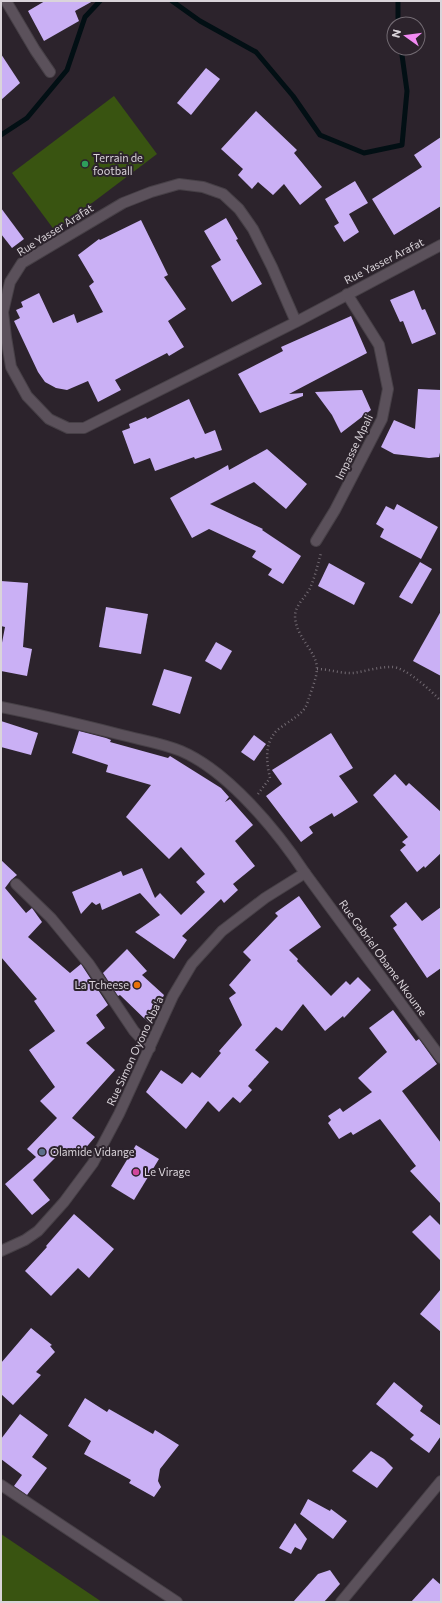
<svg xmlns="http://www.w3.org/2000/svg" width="442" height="1603" font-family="Commissioner,sans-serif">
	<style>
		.green { fill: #395411 }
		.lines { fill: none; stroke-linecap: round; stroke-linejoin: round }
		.stream { stroke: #020f14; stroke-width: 5 }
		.building { fill: #cab0f5 }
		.street-casing { stroke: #474047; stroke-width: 12 }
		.secondary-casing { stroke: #474047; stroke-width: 12 }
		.path { stroke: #736b73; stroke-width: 2.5; stroke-dasharray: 1 3; stroke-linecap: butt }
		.street { stroke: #5b515b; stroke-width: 10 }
		.secondary { stroke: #5b515b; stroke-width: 10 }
		.leisure-dot { fill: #2e9e5b; stroke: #2c232c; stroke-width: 1.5 }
		.food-dot { fill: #e8710a; stroke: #2c232c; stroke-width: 1.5 }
		.service-dot { fill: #5c6f8a; stroke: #2c232c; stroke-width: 1.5 }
		.hotel-dot { fill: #d1479c; stroke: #2c232c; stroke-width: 1.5 }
		.labels { text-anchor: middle; stroke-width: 4; stroke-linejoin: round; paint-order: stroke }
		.poi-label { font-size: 11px; fill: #dad4da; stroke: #2c232c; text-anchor: start }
		.street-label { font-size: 11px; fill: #dad4da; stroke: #2c232c }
	</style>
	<rect width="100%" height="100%" fill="#2c232c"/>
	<g class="green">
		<path d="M114,96L157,154L55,231L12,173Z"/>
		<path d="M1,1534L102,1602H1Z"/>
	</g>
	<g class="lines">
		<g class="stream">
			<path d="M172,1L200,21L256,52L293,96L320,135L364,153L402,145L407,91L401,48"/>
			<path d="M398,1V24"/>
			<path d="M1,135L27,118L67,70L85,17L100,1"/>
		</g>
	</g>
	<g class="building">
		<path d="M45,1H93L75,11L79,21L44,41L28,11Z"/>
		<path d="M1,54L20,83L1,100Z"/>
		<path d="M206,68L220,79L191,115L177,103Z"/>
		<path d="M256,111L297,150L294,153L322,187L300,205L284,184L273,195L258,182L252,189L238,175L243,169L221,149Z"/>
		<path d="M441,137V206L394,235L372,199L422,167L414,155Z"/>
		<path d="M355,181L368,203L349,214L359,232L344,242L334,226L339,223L325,199Z"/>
		<path d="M1,208L24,239L12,248L1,234Z"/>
		<path d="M226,218L238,239L236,240L262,284L232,302L211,266L221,260L204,231Z"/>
		<path d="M141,220L168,275L164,277L186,309L168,321L184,347L169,356L167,353L115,380L121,390L98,402L88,381L67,390L56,388L45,382L38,372L14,321L20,318L16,310L23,307L21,302L39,293L53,323L74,314L77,323L103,312L89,286L94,282L78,255L99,239L100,240Z"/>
		<path d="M414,290L422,310L425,309L436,334L412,344L403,321L400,322L390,300Z"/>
		<path d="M351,316L367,353L289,394L303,393V396L260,413L238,374L283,351L281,347Z"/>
		<path d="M418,389L441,390V448L439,457L429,458L394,454L381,447L394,420L415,429Z"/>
		<path d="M362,390L371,410L341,433L332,415L315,392Z"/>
		<path d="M189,399L205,434L215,430L222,450L195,459L194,457L155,471L150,458L134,464L122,431L130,428L129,424L146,417L147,419Z"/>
		<path d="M267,449L307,484L286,509L254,482L210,504L263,529L262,530L301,556L283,584L268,575L272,569L252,557L256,551L209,529L192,538L170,498L228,465L229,470Z"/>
		<path d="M397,504L438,527L421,559L380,537L384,529L376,524L386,506L394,510Z"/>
		<path d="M420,562L432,569L412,604L399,597Z"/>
		<path d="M329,563L365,583L354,605L318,586Z"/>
		<path d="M1,581L28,583L23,647L32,649L27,676L1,671V648L5,627L1,626Z"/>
		<path d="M106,607L148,614L141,654L99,647Z"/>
		<path d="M441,611V676L413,661Z"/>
		<path d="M216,642L232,651L221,670L205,661Z"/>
		<path d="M164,669L192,677L180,714L152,705Z"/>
		<path d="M1,721L38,733L31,755L1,747Z"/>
		<path d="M79,731L106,738L111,740L110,742L168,758L170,756L221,788L229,797L225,802L230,799L253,825L235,841L255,866L233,884L238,890L224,903L221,899L182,936L187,940L174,959L135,932L160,915L140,893L102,910L100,903L96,905L92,902L81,914L72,892L121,871L123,876L142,868L155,898L160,893L181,915L205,892L196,882L205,874L181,847L169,859L126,817L151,785L106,772L108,765L72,753Z"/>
		<path d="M331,733L353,768L339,776L358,802L334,817L332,813L309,827L313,833L301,842L266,796L282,784L272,770Z"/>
		<path d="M254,735L266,744L254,761L241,752Z"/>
		<path d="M395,774L406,786L409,783L441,812V853L425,868L424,866L417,872L400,850L406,845L402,842L408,837L373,795Z"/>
		<path d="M1,860L17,875L11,880L5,888L26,913L32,908L42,922L28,937L70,973L81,964L108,1005L96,1015L105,1028L86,1043L115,1070L72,1118L95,1137L77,1158L65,1148L33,1180L50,1200L32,1215L5,1184L36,1157L27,1149L57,1118L40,1101L55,1087L29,1050L55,1031L34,1001L37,999L1,957Z"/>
		<path d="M299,896L321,927L289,950L298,959L297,961L331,996L346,981L350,985L358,977L371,990L344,1018L343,1016L325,1031L303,1004L282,1031L276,1027L255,1050L269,1062L248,1086L252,1090L240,1103L233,1097L219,1112L208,1101L186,1129L146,1092L161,1070L182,1084L192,1072L200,1078L221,1053L219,1051L242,1025L229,998L236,993L229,985L251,960L243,952L278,916L275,913Z"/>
		<path d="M406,902L422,921L441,907V968L427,978L393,928L397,925L390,916Z"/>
		<path d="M127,949L147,971L142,975L164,995L150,1024L120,995L118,996L103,973Z"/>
		<path d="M393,1010L416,1041L419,1039L437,1064L402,1091L441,1143V1204L410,1171L416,1166L380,1119L353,1135L351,1132L339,1139L328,1123L331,1120L328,1116L340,1108L343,1112L372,1092L358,1078L387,1052L369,1028Z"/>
		<path d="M136,1145L159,1159L134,1200L111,1186Z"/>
		<path d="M74,1214L114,1249L89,1278L78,1268L51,1296L25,1271L47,1247L46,1246Z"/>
		<path d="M430,1215L441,1226V1261L412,1232Z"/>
		<path d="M441,1289V1332L420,1314Z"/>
		<path d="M31,1328L52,1345L50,1346L55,1352L36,1372L41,1375L13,1405L1,1394V1363Z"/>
		<path d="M394,1382L423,1406L420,1411L441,1426V1436L429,1453L410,1439L414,1435L376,1404Z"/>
		<path d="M85,1398L107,1412L109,1409L153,1434L155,1430L179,1445L160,1469L158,1481L161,1487L154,1497L129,1483L131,1480L84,1454L91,1441L68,1426Z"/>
		<path d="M20,1414L48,1435L32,1457L47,1468L27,1495L14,1486L22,1475L1,1459V1439Z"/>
		<path d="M371,1451L384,1459L393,1468L377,1488L352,1471Z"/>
		<path d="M308,1499L330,1511L331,1509L347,1521L333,1539L300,1514Z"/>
		<path d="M295,1523L307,1539L301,1550L295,1547L291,1554L279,1548Z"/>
		<path d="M330,1570L340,1584L324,1602H293L318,1574Z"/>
		<path d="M433,1578L441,1585V1602H411Z"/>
	</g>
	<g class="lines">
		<g class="street-casing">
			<g id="street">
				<path d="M6,1L35,50L50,72"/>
				<path d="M296,322L272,267L253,229L239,209L223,194L203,187L179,184L151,192L123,203L22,263L10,282L3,312L6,337L11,367L27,396L49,419L68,428H84L296,322L441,245"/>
				<path d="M316,541L335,510L382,419L388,389L379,345L347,294"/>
				<path d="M1,707C42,715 82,725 122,735C141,740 162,743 181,751C228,771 277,831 305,873"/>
				<path d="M16,884L51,918L89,964L134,1031L150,1048"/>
				<path d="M1,1485L177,1602"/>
				<path d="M341,1602L441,1481"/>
			</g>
		</g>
		<g class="secondary-casing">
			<path id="secondary" d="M1,1251L25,1240L38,1231L64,1202L93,1163L119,1114L173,996L192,964L222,931L265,898L305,873L441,1058"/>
		</g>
		<g class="path">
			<path d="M317,669C329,669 342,674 354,673C366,671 378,667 391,667C405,666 431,691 441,701"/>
			<path d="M258,794L270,778C267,764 264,747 274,734C276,730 286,724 290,721C299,715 305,711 308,701C311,691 317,678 317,668C316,650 295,637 295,615C296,604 307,596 311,586C315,576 318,564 321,553"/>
		</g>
		<use href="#street" class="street"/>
		<use href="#secondary" class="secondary"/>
	</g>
	<circle class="leisure-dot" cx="85" cy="164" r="4"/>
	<circle class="food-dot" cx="137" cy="985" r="4"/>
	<circle class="service-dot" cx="42" cy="1152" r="4"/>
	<circle class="hotel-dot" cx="136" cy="1172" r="4"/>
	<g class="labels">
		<g class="poi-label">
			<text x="93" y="162">Terrain de<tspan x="93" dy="13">football</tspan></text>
			<text x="129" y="989" text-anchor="end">La Tcheese</text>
			<text x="50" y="1156">Olamide Vidange</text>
			<text x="144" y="1176">Le Virage</text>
		</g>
		<g class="street-label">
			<text transform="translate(55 230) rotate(-32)" y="4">Rue Yasser Arafat</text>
			<text transform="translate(384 261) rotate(-27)" y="4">Rue Yasser Arafat</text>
			<text transform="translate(354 447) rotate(-64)" y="4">Impasse Mpali</text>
			<text transform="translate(383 958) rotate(54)" y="4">Rue Gabriel Obame Nkoume</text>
			<text transform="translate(135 1051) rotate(-65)" y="4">Rue Simon Oyono Aba'a</text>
		</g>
	</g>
	<rect width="442" height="1603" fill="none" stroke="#dad4da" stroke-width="4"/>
	<g transform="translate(406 36) rotate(284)"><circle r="19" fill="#2c232c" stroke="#726a72"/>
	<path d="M0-3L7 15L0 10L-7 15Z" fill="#f28af3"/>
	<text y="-6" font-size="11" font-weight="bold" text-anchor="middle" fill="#dad4da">N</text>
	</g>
</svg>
